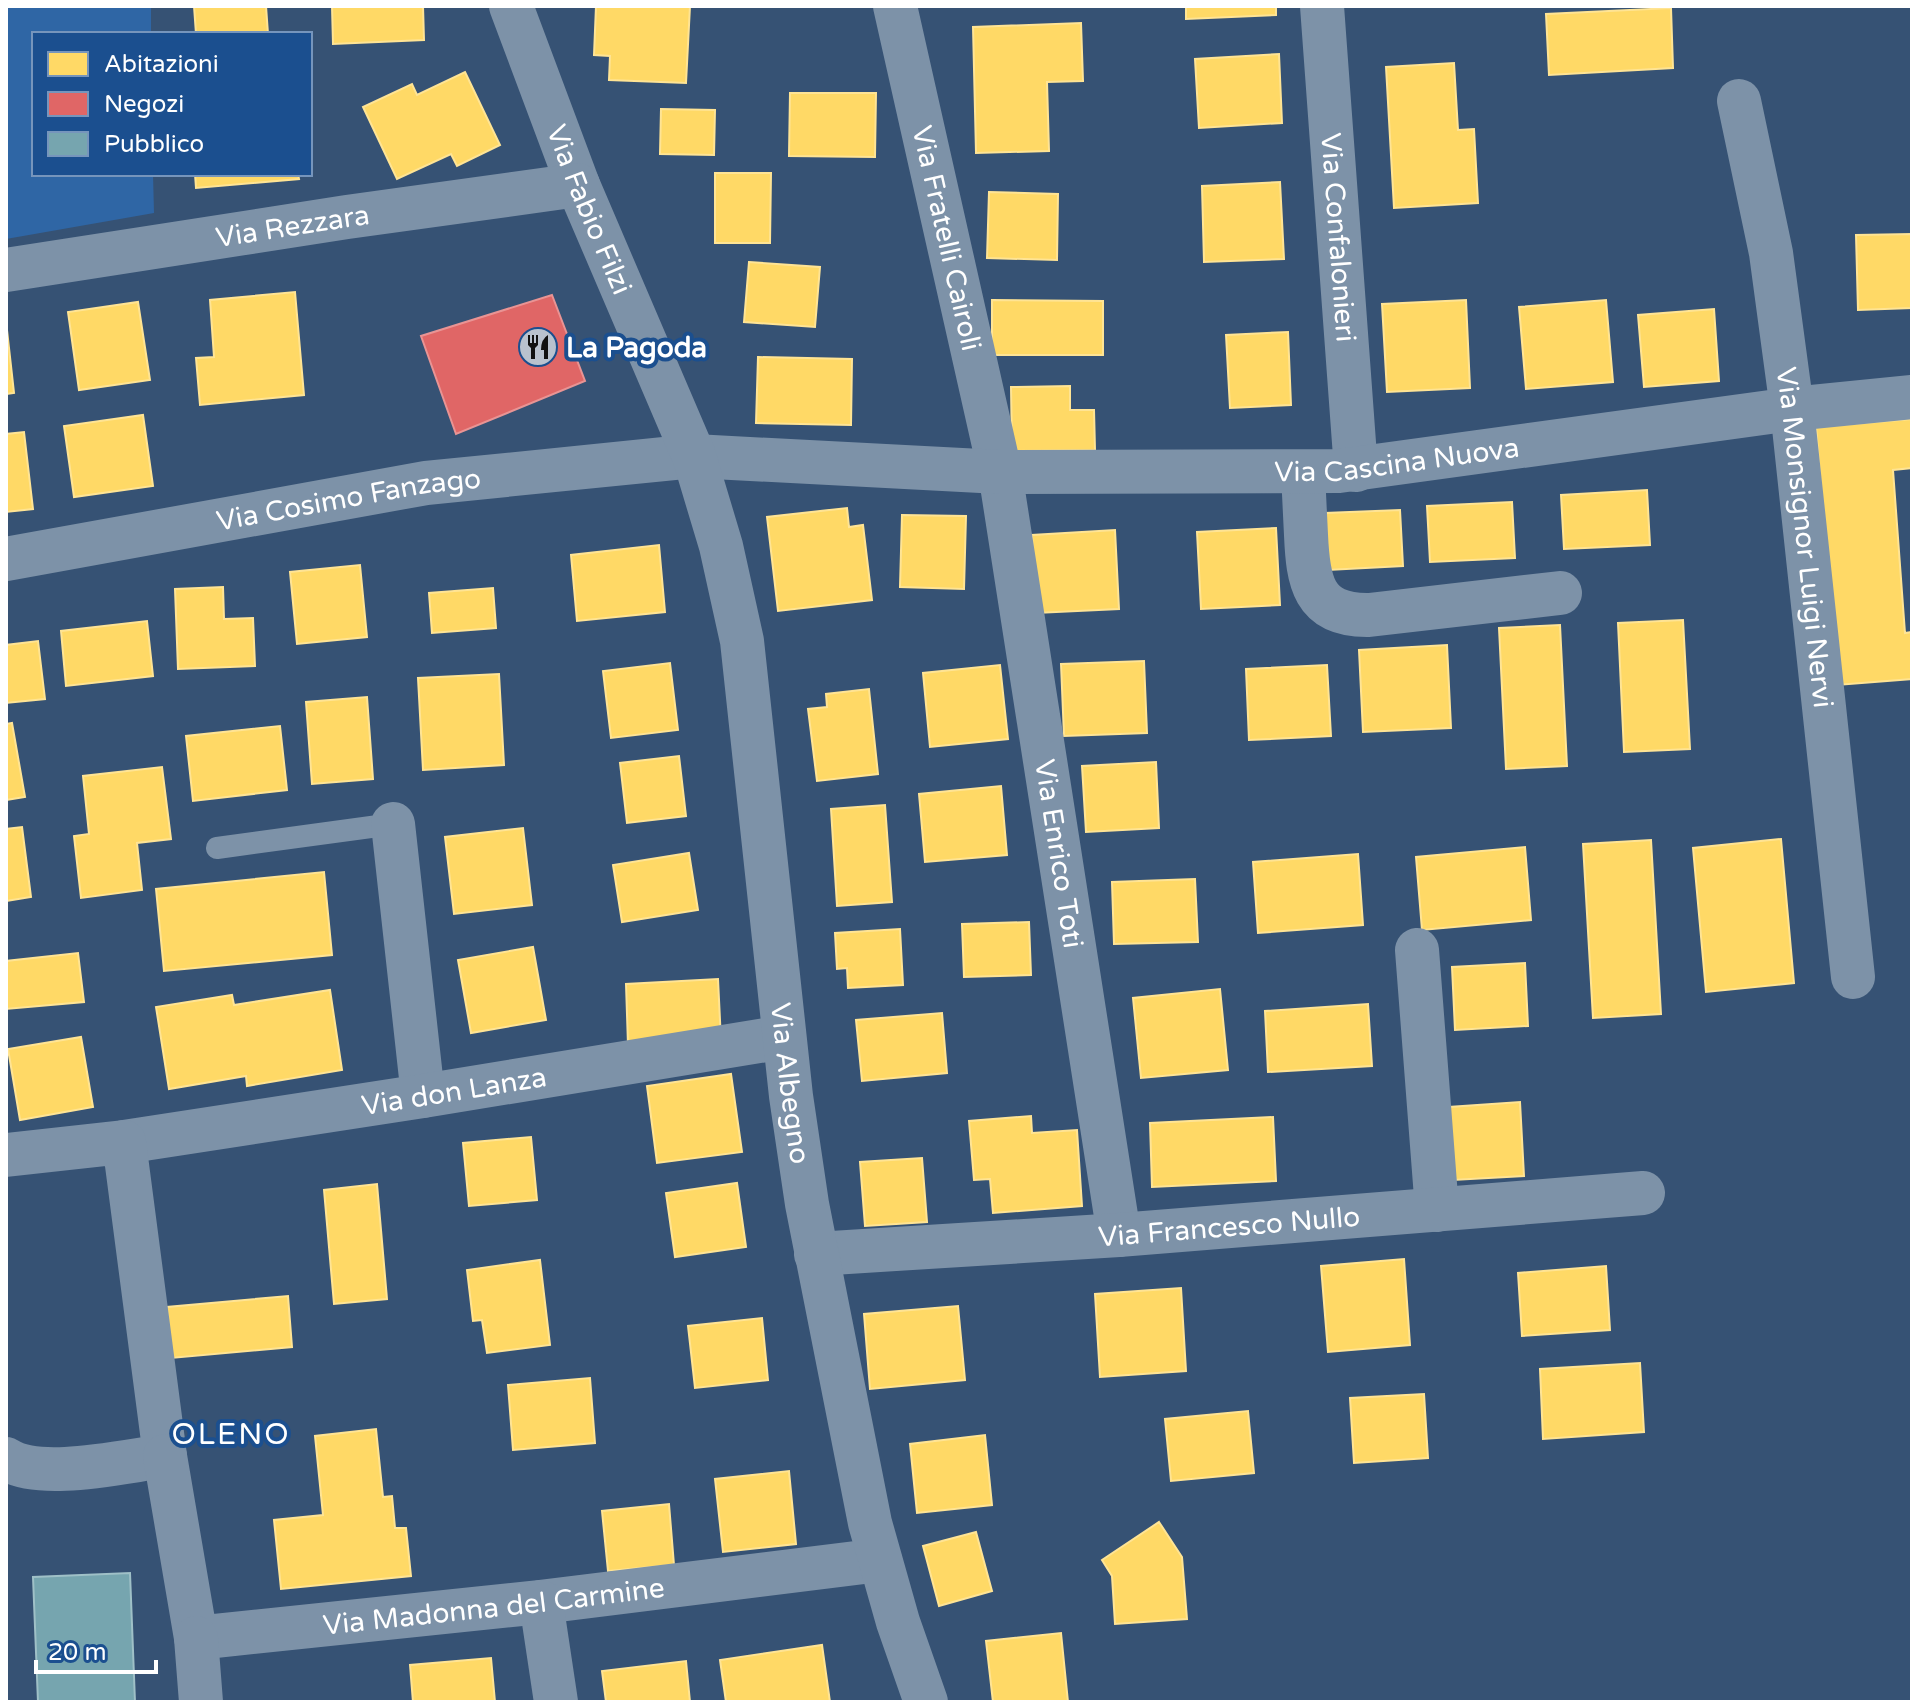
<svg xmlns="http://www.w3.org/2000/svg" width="1918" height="1708" font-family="'Varela Round',sans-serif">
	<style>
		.green { fill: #2f66a5 }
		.homes { fill: #ffd966; stroke: #ffe494; stroke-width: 2 }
		.shops { fill: #e06666; stroke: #e99494; stroke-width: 2 }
		.public { fill: #76a5af; stroke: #9fc0c7; stroke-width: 2 }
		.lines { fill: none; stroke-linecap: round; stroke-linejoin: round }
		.service { stroke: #7d92a8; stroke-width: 22 }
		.minor { stroke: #7d92a8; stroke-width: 44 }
		.tertiary { stroke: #7d92a8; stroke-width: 44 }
		.labels { text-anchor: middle; stroke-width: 8; stroke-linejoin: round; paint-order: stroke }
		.street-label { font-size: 28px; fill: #fff; stroke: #1b4f8f }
		.poi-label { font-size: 28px; font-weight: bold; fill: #fff; stroke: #1b4f8f; text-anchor: start }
		.neighbourhood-label { font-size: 30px; letter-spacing: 2px; fill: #fff; stroke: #1b4f8f }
	</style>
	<rect width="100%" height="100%" fill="#365274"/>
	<path class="green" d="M6,6H151V34H34V174H153L154,213L6,239Z"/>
	<g class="homes">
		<path d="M194,6H266L268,34H196Z"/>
		<path d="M332,6H423L424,40L333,44Z"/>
		<path d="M596,6H690L686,83L609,80L610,56L594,55Z"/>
		<path d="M1186,6H1276V15L1186,19Z"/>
		<path d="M1671,8L1673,68L1549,75L1546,14Z"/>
		<path d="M1081,23L1083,81L1047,82L1049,151L976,153L973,27Z"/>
		<path d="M1279,54L1282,123L1199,128L1195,59Z"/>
		<path d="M1454,63L1458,130L1474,129L1478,203L1394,208L1386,67Z"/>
		<path d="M465,72L500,145L457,166L451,154L397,179L363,107L412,84L417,95Z"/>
		<path d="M790,93H876L875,157L789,156Z"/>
		<path d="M661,109L715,110L714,155L660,154Z"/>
		<path d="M715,173H771L770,243H715Z"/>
		<path d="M195,174H298L299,179L196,188Z"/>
		<path d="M1280,182L1284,259L1204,262L1202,186Z"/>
		<path d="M989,192L1058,194L1057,260L987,258Z"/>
		<path d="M1912,234V308L1858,310L1856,235Z"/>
		<path d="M749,262L820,267L815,327L744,322Z"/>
		<path d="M295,292L304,395L200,405L196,358L214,357L210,300Z"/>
		<path d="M992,300L1103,301V355H992Z"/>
		<path d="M1466,300L1470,388L1387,392L1382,304Z"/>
		<path d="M1606,300L1613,382L1526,389L1519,307Z"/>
		<path d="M138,302L150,380L79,390L68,312Z"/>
		<path d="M1714,309L1719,381L1644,387L1638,315Z"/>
		<path d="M6,321L14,393L6,394Z"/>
		<path d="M1288,332L1291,405L1230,408L1226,335Z"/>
		<path d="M758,357L852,359L851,425L756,423Z"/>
		<path d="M1070,386V410H1094L1095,450L1012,451L1011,387Z"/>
		<path d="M143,415L153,486L74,497L64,426Z"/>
		<path d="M1912,419V468L1893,470L1905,633L1912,632V679L1837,685L1816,427Z"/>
		<path d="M24,432L33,509L6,512V434Z"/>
		<path d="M1647,490L1650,545L1564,549L1561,495Z"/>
		<path d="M1512,502L1515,558L1430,562L1427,506Z"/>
		<path d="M847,508L849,527L863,525L872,600L778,611L767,517Z"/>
		<path d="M1400,510L1403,566L1328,570L1325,513Z"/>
		<path d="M902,515L966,516L964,589L900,587Z"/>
		<path d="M1276,528L1280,605L1201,609L1197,532Z"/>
		<path d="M1115,530L1119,609L1036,613L1032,535Z"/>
		<path d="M659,545L665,612L577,621L571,555Z"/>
		<path d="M360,565L367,637L297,644L290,572Z"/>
		<path d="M223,587L224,619L253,618L255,666L178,669L175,589Z"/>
		<path d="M493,588L496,628L432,633L429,593Z"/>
		<path d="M1683,620L1690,749L1624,752L1618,623Z"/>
		<path d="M147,621L153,676L66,686L61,631Z"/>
		<path d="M1560,625L1567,766L1506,769L1499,628Z"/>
		<path d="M38,641L45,699L6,703V645Z"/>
		<path d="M1447,645L1451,728L1363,732L1359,650Z"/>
		<path d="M1144,661L1147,733L1064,736L1061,664Z"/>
		<path d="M670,663L678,730L611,738L603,671Z"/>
		<path d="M1000,665L1008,739L930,747L923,673Z"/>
		<path d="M1327,665L1331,736L1249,740L1246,669Z"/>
		<path d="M499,674L504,765L423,770L418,678Z"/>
		<path d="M869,689L878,774L817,781L808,709L827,707L826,694Z"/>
		<path d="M367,697L373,779L312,784L306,702Z"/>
		<path d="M12,723L25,797L6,800V724Z"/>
		<path d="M280,726L287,790L193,801L186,736Z"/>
		<path d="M679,756L686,816L627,823L620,763Z"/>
		<path d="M1156,762L1159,828L1086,832L1082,766Z"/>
		<path d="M162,767L171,839L137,843L142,890L81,898L74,836L89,834L83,776Z"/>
		<path d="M1001,786L1007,855L925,862L919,794Z"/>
		<path d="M885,805L892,902L837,906L831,809Z"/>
		<path d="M22,827L31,897L6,901V829Z"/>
		<path d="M523,828L532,905L454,914L445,837Z"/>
		<path d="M1781,839L1794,983L1706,992L1693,848Z"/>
		<path d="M1651,840L1661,1014L1593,1018L1583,844Z"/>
		<path d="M1525,847L1531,920L1422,930L1416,857Z"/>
		<path d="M689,853L698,910L622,922L613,865Z"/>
		<path d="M1358,854L1363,925L1258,933L1253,862Z"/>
		<path d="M324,872L332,955L164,971L156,889Z"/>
		<path d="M1195,879L1198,942L1114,944L1112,882Z"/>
		<path d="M1029,922L1031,975L964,977L962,924Z"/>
		<path d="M900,929L903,985L848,988L847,968L837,969L835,933Z"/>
		<path d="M533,947L546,1020L471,1033L458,960Z"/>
		<path d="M78,953L84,1002L6,1009V961Z"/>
		<path d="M1525,963L1528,1026L1455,1030L1452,967Z"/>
		<path d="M718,979L721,1041L628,1045L626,984Z"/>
		<path d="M1220,989L1228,1070L1141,1078L1133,998Z"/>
		<path d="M330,990L342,1070L247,1086L246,1076L169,1089L156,1007L232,995L234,1005Z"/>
		<path d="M1368,1004L1372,1066L1268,1072L1265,1011Z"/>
		<path d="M942,1013L947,1073L862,1081L856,1020Z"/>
		<path d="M81,1037L93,1107L20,1120L8,1049Z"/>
		<path d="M731,1074L742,1152L657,1163L647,1086Z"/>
		<path d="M1520,1102L1524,1176L1453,1180L1449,1107Z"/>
		<path d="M1031,1116L1032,1133L1077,1130L1082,1206L993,1213L990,1179L974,1180L969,1121Z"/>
		<path d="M1273,1117L1276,1181L1152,1187L1150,1123Z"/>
		<path d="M531,1137L537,1200L469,1206L463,1143Z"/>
		<path d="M922,1158L927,1222L865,1226L860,1162Z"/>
		<path d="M737,1183L746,1247L675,1257L666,1193Z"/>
		<path d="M377,1184L387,1299L334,1304L324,1190Z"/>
		<path d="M1404,1259L1410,1345L1328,1352L1321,1266Z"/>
		<path d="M540,1260L550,1345L487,1353L482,1320L473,1321L467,1270Z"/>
		<path d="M1606,1266L1610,1330L1522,1336L1518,1273Z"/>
		<path d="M1181,1288L1186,1371L1100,1377L1095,1294Z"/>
		<path d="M288,1296L292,1347L171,1358L167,1307Z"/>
		<path d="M958,1306L965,1380L870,1389L864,1314Z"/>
		<path d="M762,1318L768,1380L695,1388L688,1326Z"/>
		<path d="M1640,1363L1644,1432L1543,1439L1540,1369Z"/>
		<path d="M590,1378L595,1443L513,1450L508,1385Z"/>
		<path d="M1424,1394L1428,1458L1354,1463L1350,1398Z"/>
		<path d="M1248,1411L1254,1473L1171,1481L1165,1419Z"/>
		<path d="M376,1429L383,1497L392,1496L395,1528H406L411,1576L281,1589L274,1520L323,1515L315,1436Z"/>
		<path d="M985,1435L992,1505L917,1513L910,1444Z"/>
		<path d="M789,1471L796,1544L723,1552L715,1479Z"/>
		<path d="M669,1504L674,1565L608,1571L602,1511Z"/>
		<path d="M1159,1522L1182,1557L1187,1619L1115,1624L1112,1576L1102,1560Z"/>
		<path d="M976,1532L992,1591L939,1606L923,1546Z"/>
		<path d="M1061,1633L1068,1702H993L986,1641Z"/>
		<path d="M822,1645L830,1702H726L720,1660Z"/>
		<path d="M491,1658L495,1702H413L410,1665Z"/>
		<path d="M686,1661L690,1702H606L602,1671Z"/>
	</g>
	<path class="shops" d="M552,295L585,381L456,434L421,336Z"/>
	<path class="public" d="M130,1573L135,1702H38L33,1577Z"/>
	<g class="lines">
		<path class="service" d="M217,848L393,824"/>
		<g class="minor">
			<path id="s1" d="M895,6L1000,472L1119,1235"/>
			<path id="s2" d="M1322,6L1356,470"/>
			<path id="s3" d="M1739,101L1771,253L1792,409L1853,977"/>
			<path d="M1303,473C1304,494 1305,514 1306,535C1308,580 1312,616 1369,615L1560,593"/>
			<path id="s4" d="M6,559L426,483L694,456L1000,472L1339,471L1792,409L1912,397"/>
			<path d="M393,824L423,1096"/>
			<path d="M1417,950L1437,1210"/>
			<path id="s5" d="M124,1142L423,1096L784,1037"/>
			<path d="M6,1155L124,1142L165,1456C124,1461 40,1481 6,1459"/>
			<path id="s6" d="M816,1254L1119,1235L1643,1193"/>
			<path id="s7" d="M165,1456L196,1638L541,1602L880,1560"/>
			<path d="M541,1602L556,1702"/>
			<path d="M196,1638L201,1702"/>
		</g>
		<g class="tertiary">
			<path id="s8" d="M511,6L578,185L694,456L721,546L742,641L791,1096L807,1204L870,1523L898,1622L926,1702"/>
			<path id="s9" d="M6,270L347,217L578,185"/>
		</g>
	</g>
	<defs>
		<g id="restaurant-disc" transform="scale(2)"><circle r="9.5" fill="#b9c2ce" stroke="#1b4f8f"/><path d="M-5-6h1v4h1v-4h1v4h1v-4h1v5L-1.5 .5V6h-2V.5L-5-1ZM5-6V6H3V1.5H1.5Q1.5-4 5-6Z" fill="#111"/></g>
	</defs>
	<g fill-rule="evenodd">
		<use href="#restaurant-disc" x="538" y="347"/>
	</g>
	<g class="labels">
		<g class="street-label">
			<text dy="10" stroke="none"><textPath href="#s8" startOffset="218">Via Fabio Filzi</textPath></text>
			<text dy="10" stroke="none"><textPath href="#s9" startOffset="290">Via Rezzara</textPath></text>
			<text dy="10" stroke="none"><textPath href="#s2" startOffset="232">Via Confalonieri</textPath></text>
			<text dy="10" stroke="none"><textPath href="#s1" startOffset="238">Via Fratelli Cairoli</textPath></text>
			<text dy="10" stroke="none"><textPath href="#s4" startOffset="1400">Via Cascina Nuova</textPath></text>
			<text dy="10" stroke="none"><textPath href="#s4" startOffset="348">Via Cosimo Fanzago</textPath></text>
			<text dy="10" stroke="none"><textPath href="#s3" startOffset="442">Via Monsignor Luigi Nervi</textPath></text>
			<text dy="10" stroke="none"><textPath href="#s1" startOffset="864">Via Enrico Toti</textPath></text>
			<text dy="10" stroke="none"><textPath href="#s8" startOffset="1122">Via Albegno</textPath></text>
			<text dy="10" stroke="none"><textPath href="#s5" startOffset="334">Via don Lanza</textPath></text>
			<text dy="10" stroke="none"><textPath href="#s6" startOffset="414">Via Francesco Nullo</textPath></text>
			<text dy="10" stroke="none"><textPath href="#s7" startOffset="484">Via Madonna del Carmine</textPath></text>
		</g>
		<g class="poi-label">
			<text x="566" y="357">La Pagoda</text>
		</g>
		<g class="neighbourhood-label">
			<text x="231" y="1444">OLENO</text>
		</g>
	</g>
	<rect width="1918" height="1708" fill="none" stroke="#ffffff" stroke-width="16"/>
	<rect x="32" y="32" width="280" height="144" fill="#1b4f8f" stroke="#7695bc" stroke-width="2"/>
	<rect x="48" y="52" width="40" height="24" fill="#ffd966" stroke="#7695bc" stroke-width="2"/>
	<text x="104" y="72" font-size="24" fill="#ffffff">Abitazioni</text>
	<rect x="48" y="92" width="40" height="24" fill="#e06666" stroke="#7695bc" stroke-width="2"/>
	<text x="104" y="112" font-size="24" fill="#ffffff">Negozi</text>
	<rect x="48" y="132" width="40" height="24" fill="#76a5af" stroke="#7695bc" stroke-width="2"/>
	<text x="104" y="152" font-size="24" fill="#ffffff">Pubblico</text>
	<path d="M36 1660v12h120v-12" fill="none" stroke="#ffffff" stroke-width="4"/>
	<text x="48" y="1660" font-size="24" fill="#ffffff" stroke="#1b4f8f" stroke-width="6" paint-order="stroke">20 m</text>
</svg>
